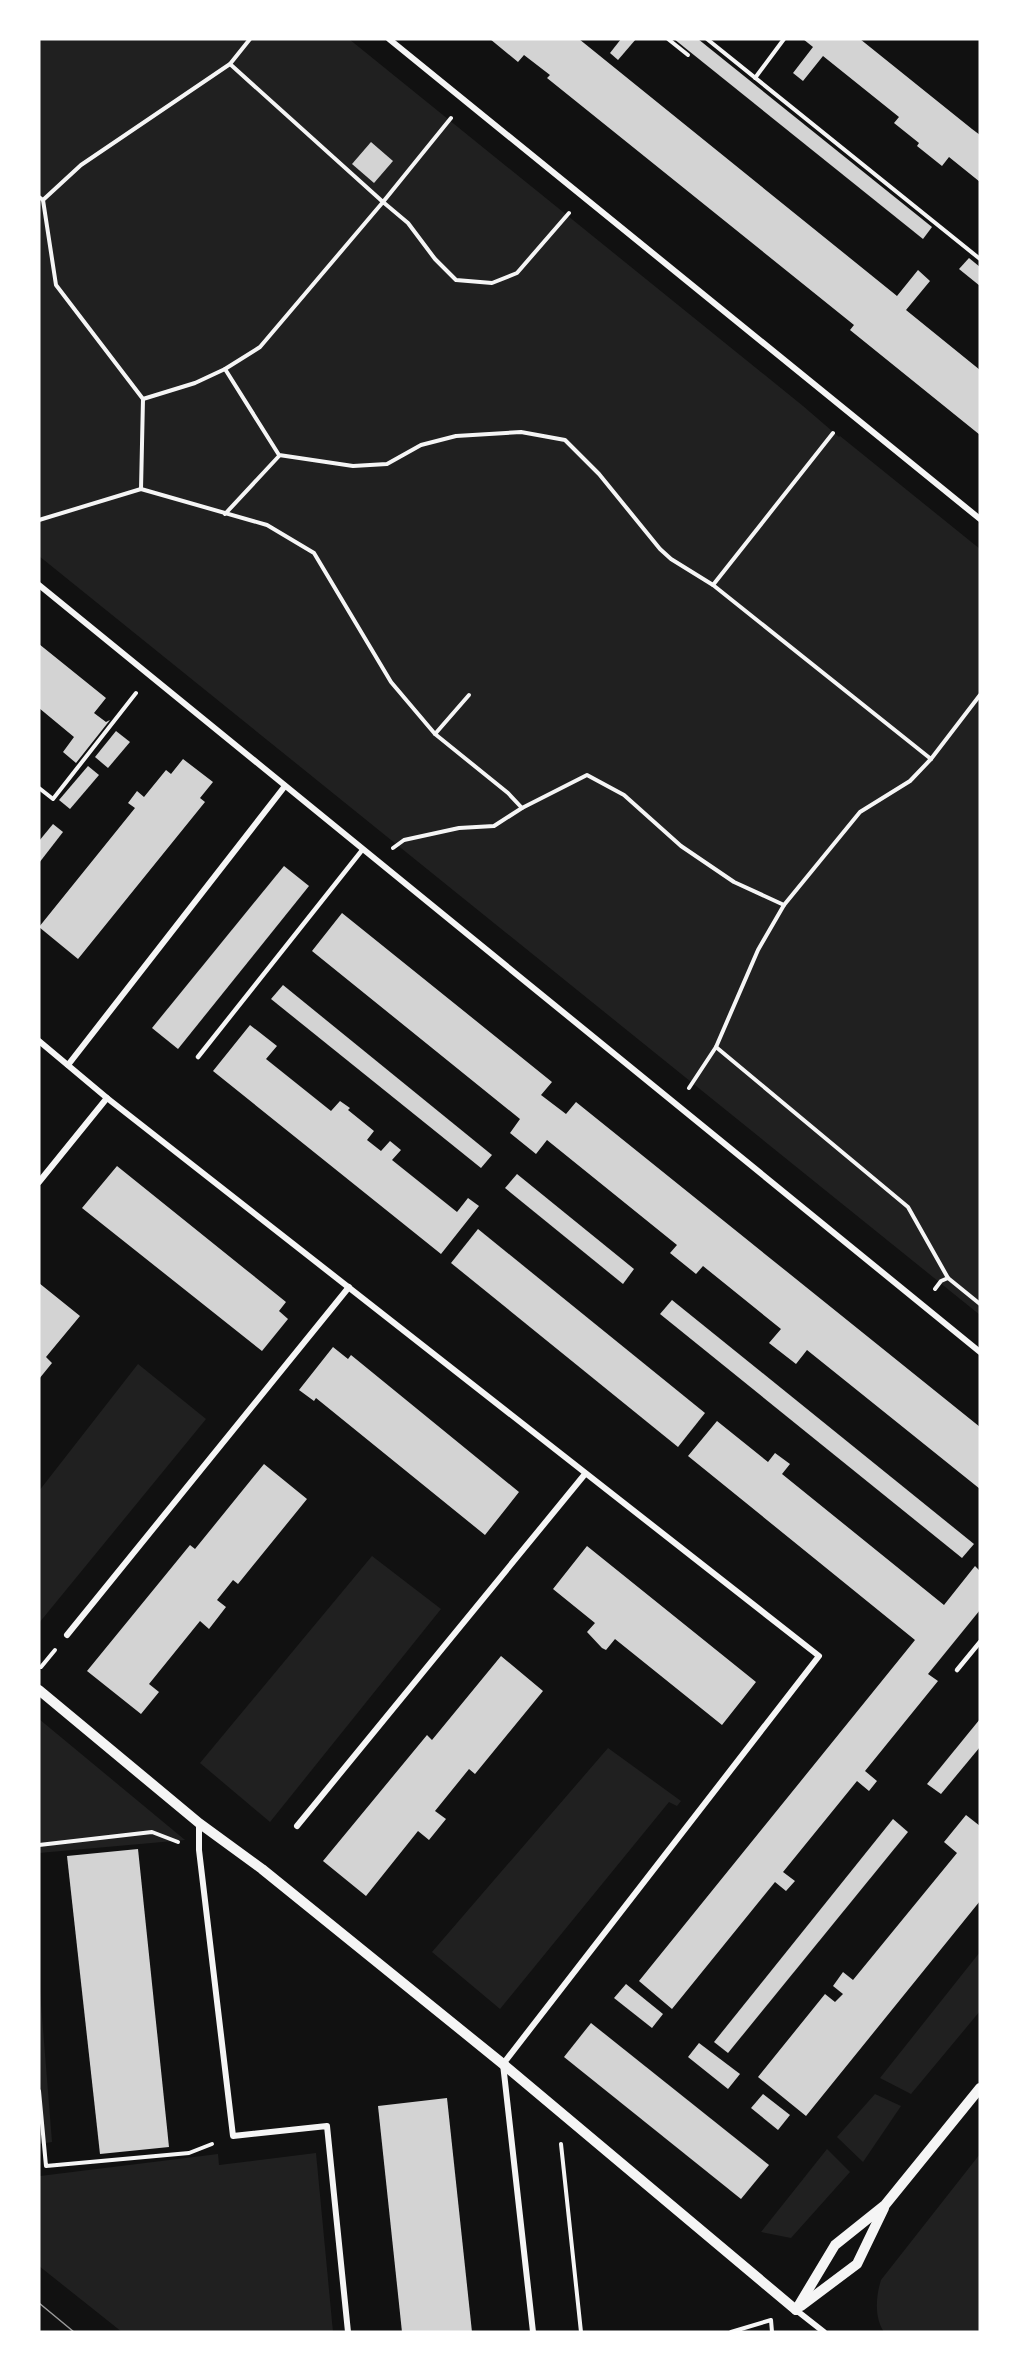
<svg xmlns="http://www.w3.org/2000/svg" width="1019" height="2371" font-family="Rubik,sans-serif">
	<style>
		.green { fill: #202020 }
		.building { fill: #d3d3d3 }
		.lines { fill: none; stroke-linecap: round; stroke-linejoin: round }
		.path { stroke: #f5f5f5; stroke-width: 4 }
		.service { stroke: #f5f5f5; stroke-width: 4.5 }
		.minor { stroke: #f5f5f5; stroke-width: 6 }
		.tertiary { stroke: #f5f5f5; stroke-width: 10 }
		.tram { stroke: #9a9a9a; stroke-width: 1.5 }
	</style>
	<rect width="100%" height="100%" fill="#111"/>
	<g class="green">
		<path d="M39,39H349L803,406L839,437L840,436L980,549V1315L39,556Z"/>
		<path d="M138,1364L206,1419L39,1623V1491Z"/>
		<path d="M372,1556L441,1609L270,1822L200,1763Z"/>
		<path d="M39,1719L185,1840L39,1853Z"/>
		<path d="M608,1748L681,1801L677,1806L669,1802L500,2009L432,1952Z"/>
		<path d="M980,1952V2011L911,2094L880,2078Z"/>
		<path d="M39,1979L52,2142L39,2144Z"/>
		<path d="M875,2094L901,2106L863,2162L837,2137Z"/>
		<path d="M827,2149L850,2172L791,2238L761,2232Z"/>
		<path d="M316,2153L333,2332H122L39,2266V2173L40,2176L218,2154L219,2165Z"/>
		<path d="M980,2154V2332H884C874,2317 876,2296 881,2280Z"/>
	</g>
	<g class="building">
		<path d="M490,39H579L897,296L918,270L930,281L906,310L980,370V435L850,330L854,325L547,78L550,75L524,55L518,62Z"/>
		<path d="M621,39H636L618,60L610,53Z"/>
		<path d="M674,39H698L932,227L923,239Z"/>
		<path d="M803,39H860L972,129L980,135V182L949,157L942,166L917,146L919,143L894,123L899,117L823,56L803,81L793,73L813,47Z"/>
		<path d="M371,142L393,161L374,183L352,164Z"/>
		<path d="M969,258L980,267V286L959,269Z"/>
		<path d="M39,644L106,698L94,713L106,722L110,720L76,763L63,752L74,737L39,708Z"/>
		<path d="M116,731L130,742L108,768L95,757Z"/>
		<path d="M183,759L213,782L200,798L205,802L78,959L39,927L135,808L128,803L137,791L144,797L166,770L171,774Z"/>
		<path d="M88,766L99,775L70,809L59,800Z"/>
		<path d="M53,824L63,832L39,863V841Z"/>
		<path d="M284,866L309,886L178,1049L152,1028Z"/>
		<path d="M342,913L552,1082L541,1095L566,1114L576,1102L980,1427V1489L807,1350L796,1364L769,1343L781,1329L703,1266L696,1274L670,1253L677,1245L547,1140L536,1154L510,1133L520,1119L312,951Z"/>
		<path d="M283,985L492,1155L481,1168L271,999Z"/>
		<path d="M250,1025L277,1046L266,1059L331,1111L340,1101L350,1108L348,1110L374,1131L367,1140L381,1151L390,1141L401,1150L392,1160L457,1212L468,1198L479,1206L441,1254L213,1071Z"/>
		<path d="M117,1166L286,1302L279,1311L288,1319L262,1351L82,1208Z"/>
		<path d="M517,1174L634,1269L623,1284L505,1188Z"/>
		<path d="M478,1229L705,1413L678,1447L451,1263Z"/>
		<path d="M39,1283L80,1316L46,1357L52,1363L39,1379Z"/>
		<path d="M672,1300L765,1375L974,1544L962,1558L660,1314Z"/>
		<path d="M333,1347L348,1359L351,1355L519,1492L485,1535L316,1398L314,1401L299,1390Z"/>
		<path d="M717,1421L768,1462L775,1453L790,1464L782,1474L944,1605L975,1566L980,1571V1610L928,1674L938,1681L865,1771L877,1781L869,1791L857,1781L783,1872L795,1881L786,1891L775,1882L672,2009L639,1981L915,1640L688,1456Z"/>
		<path d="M264,1464L307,1499L238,1584L233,1580L217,1600L226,1607L209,1629L200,1621L149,1684L159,1692L141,1714L87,1671L190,1545L195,1549Z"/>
		<path d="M587,1546L756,1682L722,1725L615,1639L606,1650L602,1648L587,1632L595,1623L553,1589Z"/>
		<path d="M501,1656L543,1691L475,1774L469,1769L435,1811L446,1819L429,1840L418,1831L366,1896L323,1861L427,1735L432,1740Z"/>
		<path d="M980,1719V1747L941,1794L927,1784Z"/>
		<path d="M966,1815L980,1826V1901L806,2116L758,2077L825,1994L835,2002L843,1994L833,1986L843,1972L853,1980L957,1853L944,1842Z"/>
		<path d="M893,1819L908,1832L728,2053L714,2042Z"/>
		<path d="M138,1849L169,2147L100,2154L67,1856Z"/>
		<path d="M626,1984L663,2014L652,2028L614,1998Z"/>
		<path d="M591,2023L769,2165L741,2199L564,2057Z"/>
		<path d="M699,2043L740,2074L728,2089L688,2057Z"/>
		<path d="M763,2094L790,2115L778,2130L751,2108Z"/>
		<path d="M447,2098L472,2332H402L378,2106Z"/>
	</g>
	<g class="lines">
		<g class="path">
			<path d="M668,39L688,55"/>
			<path d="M707,39L980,259"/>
			<path d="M230,64L383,202L451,118"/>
			<path d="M755,78L784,39"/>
			<path d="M39,197L43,200L81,165L230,64L250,39"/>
			<path d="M43,200L56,285L143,399L195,383L225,369L260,347L383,202L408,223L435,259L456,280L492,283L517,273L569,213"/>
			<path d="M225,369L279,455L353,466L387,464L421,445L456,436L521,432L565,440L599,474L660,549L671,559L713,585L833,433"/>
			<path d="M141,489L267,525L314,553L391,682L435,734L508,793L522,808L494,826L459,828L404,840L393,848"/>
			<path d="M225,514L279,456"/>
			<path d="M39,520L141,489L143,399"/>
			<path d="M713,585L931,759L980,695"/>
			<path d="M435,734L469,695"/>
			<path d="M39,788L53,799L136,693"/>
			<path d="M522,808L587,775L624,795L681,846L734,882L784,905L860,812L910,781L931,759"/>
			<path d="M716,1047L908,1207L948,1278L941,1281L935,1289"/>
			<path d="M689,1088L716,1047L758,950L784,905"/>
			<path d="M948,1278L980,1304"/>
			<path d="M41,1667L55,1650"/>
			<path d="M39,1845L152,1832L178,1842"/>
			<path d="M39,2091L46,2166L189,2153L212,2144"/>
			<path d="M561,2144L581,2332"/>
			<path d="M731,2332L771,2320L772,2332"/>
		</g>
		<g class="service">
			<path d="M198,1057L363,849"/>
			<path d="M957,1670L980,1642"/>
		</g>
		<g class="minor">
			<path d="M389,39L980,519"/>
			<path d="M39,585L980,1352"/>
			<path d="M39,1041L107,1098L819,1656L503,2064L533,2332"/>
			<path d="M68,1065L285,786"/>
			<path d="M39,1182L107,1098"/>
			<path d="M67,1635L349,1287"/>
			<path d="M199,1823V1850L233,2136L327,2126L348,2332"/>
			<path d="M297,1826L585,1474"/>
			<path d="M796,2310L824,2332"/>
		</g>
		<g class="tertiary">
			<path d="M39,1690L199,1823L262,1869L503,2064L796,2310"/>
			<path d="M801,2306L857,2264L884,2208"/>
			<path d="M796,2310L835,2245L885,2205L980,2088"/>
		</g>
		<path class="tram" d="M39,2303L74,2332"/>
	</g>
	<rect width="1019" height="2371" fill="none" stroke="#ffffff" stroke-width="81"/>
</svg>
